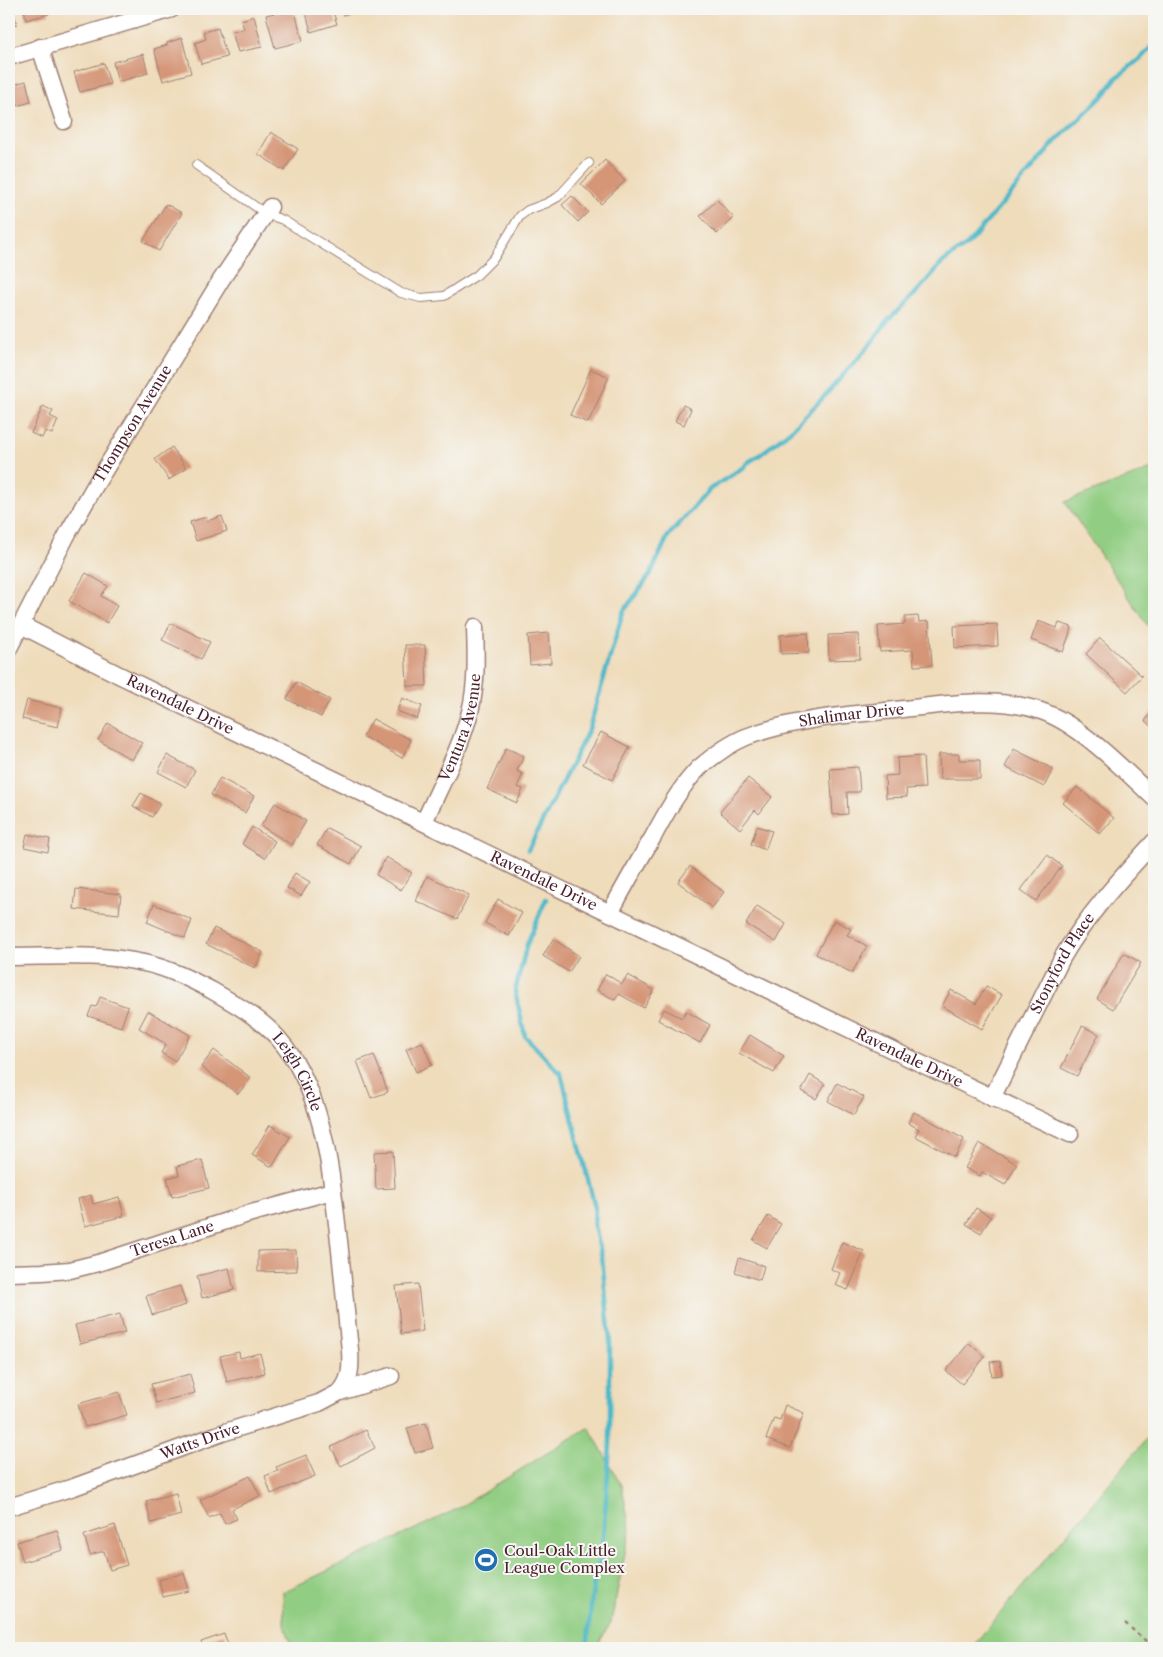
<svg xmlns="http://www.w3.org/2000/svg" width="1163" height="1657" font-family="'Libre Caslon Text',serif">
	<style>
		.green { fill: #91cd82; stroke: #6e7656 }
		.lines { fill: none; stroke-linecap: round; stroke-linejoin: round }
		.stream { stroke: #4cb8c8; stroke-width: 4.5 }
		.building { fill: #d59678 }
		.service-casing { stroke: #9c7e73; stroke-width: 10 }
		.minor-casing { stroke: #9c7e73; stroke-width: 19 }
		.path { stroke: #9c7e73; stroke-width: 2.5; stroke-dasharray: 4 4; stroke-linecap: butt }
		.service { stroke: #fff; stroke-width: 8 }
		.minor { stroke: #fff; stroke-width: 16 }
		.labels { text-anchor: middle; stroke-width: 4; stroke-linejoin: round; paint-order: stroke }
		.street-label { font-size: 15px; fill: #4a1f2b; stroke: #f6f6f2 }
		.poi-label { font-size: 15px; fill: #4a1f2b; stroke: #f6f6f2; text-anchor: start }
	</style>
	<rect width="100%" height="100%" fill="#f6f6f2"/>
	<filter id="ink" filterUnits="userSpaceOnUse"><feTurbulence type="fractalNoise" baseFrequency=".02" numOctaves="2"/><feDisplacementMap in="SourceGraphic" scale="10" xChannelSelector="R" yChannelSelector="G"/><feConvolveMatrix kernelMatrix="1 2 1 2 8 2 1 2 1" color-interpolation-filters="sRGB"/></filter>
	<filter id="wash" filterUnits="userSpaceOnUse"><feTurbulence type="fractalNoise" baseFrequency=".0096" numOctaves="4" result="noise"/><feDisplacementMap in="SourceGraphic" scale="20" xChannelSelector="R" yChannelSelector="G"/><feGaussianBlur stdDeviation="1.12" result="paint"/><feColorMatrix in="noise" values="0 0 0 0 0 0 0 0 0 0 0 0 0 0 0 0 0 1.4 0 .05"/><feComposite in="paint" operator="in"/></filter>
	<g filter="url(#wash)">
		<rect width="100%" height="100%" fill="#efdcbb"/>
		<g class="green">
			<path d="M1154,468V635L1065,502Z"/>
			<path d="M589,1427L622,1487L630,1529L611,1622L596,1648H293L284,1624L283,1592L457,1509Z"/>
			<path d="M1154,1430V1648H971Z"/>
		</g>
		<g class="lines">
			<g class="stream">
				<path d="M528,850L589,729L623,612L650,575L668,536L710,489L744,467L747,463L761,454L791,430L821,400L869,346L888,320L914,295L943,262L968,244L1055,142L1105,94L1115,79L1142,57L1154,44"/>
				<path d="M546,899L527,944L515,991L525,1036L561,1074L595,1207L594,1226L602,1257L610,1341V1445L604,1526L601,1559C591,1575 590,1628 587,1648"/>
			</g>
		</g>
		<g id="blocks">
			<g class="building">
				<path d="M9,9H13L17,24L9,26Z"/>
				<path d="M24,9H48L49,14L26,20Z"/>
				<path d="M291,9H294L303,41L275,48L266,15Z"/>
				<path d="M305,9H332L337,24L311,32Z"/>
				<path d="M342,9H367L343,15Z"/>
				<path d="M254,16L262,47L238,52L232,32L244,29L241,20Z"/>
				<path d="M218,28L227,57L201,64L195,43L206,39L204,32Z"/>
				<path d="M182,38L191,73L163,81L154,49L167,45V43Z"/>
				<path d="M143,54L148,73L118,82L113,62Z"/>
				<path d="M104,63L110,84L80,92L74,72Z"/>
				<path d="M26,81L31,102L9,108V86Z"/>
				<path d="M271,132L298,149L284,171L258,154Z"/>
				<path d="M605,160L625,181L601,204L581,184Z"/>
				<path d="M572,196L588,212L578,222L562,205Z"/>
				<path d="M717,200L734,218L717,234L700,216Z"/>
				<path d="M166,204L182,213L159,251L143,241Z"/>
				<path d="M591,369L609,377L588,423L570,415Z"/>
				<path d="M683,405L691,409L684,425L675,421Z"/>
				<path d="M43,406L53,411L50,416L58,420L52,434L45,431L42,438L31,433Z"/>
				<path d="M172,447L186,468L169,480L155,459Z"/>
				<path d="M222,516L227,531L196,541L190,522L206,517L207,521Z"/>
				<path d="M86,573L108,586L101,596L117,606L107,623L69,601Z"/>
				<path d="M918,616L919,622L929,621L932,665L914,666L913,650L880,652L878,626L905,624V617Z"/>
				<path d="M1038,621L1057,628L1059,623L1072,627L1063,652L1031,640Z"/>
				<path d="M171,623L210,642L201,659L162,640Z"/>
				<path d="M997,624L998,646L955,648L954,626Z"/>
				<path d="M549,633L551,663L530,665L528,635Z"/>
				<path d="M808,633L809,653L781,654L780,635Z"/>
				<path d="M859,634L860,659L829,660L828,635Z"/>
				<path d="M1100,638L1142,676L1127,692L1086,654Z"/>
				<path d="M405,645H425L427,686H407Z"/>
				<path d="M296,682L330,700L321,717L287,699Z"/>
				<path d="M402,698L422,706L417,719L397,711Z"/>
				<path d="M27,700L62,708L58,727L22,719Z"/>
				<path d="M1154,709V729L1145,721Z"/>
				<path d="M373,719L411,740L402,758L363,736Z"/>
				<path d="M108,723L142,743L132,760L98,740Z"/>
				<path d="M601,732L630,747L612,780L583,764Z"/>
				<path d="M506,748L524,756L517,771L523,774L517,787L523,789L517,803L487,789Z"/>
				<path d="M1014,749L1053,769L1044,787L1005,767Z"/>
				<path d="M939,754H959V760H980V779H940Z"/>
				<path d="M167,755L195,770L186,787L158,772Z"/>
				<path d="M923,756L925,788L906,789L907,797L886,798L885,776L898,775L897,758Z"/>
				<path d="M858,767L860,792H847L848,814L833,815L830,769Z"/>
				<path d="M220,778L254,796L245,813L211,795Z"/>
				<path d="M748,778L772,797L759,814L755,810L740,829L720,812Z"/>
				<path d="M1077,787L1114,818L1100,834L1063,803Z"/>
				<path d="M141,793L160,804L152,817L133,806Z"/>
				<path d="M275,803L306,821L292,845L261,826Z"/>
				<path d="M757,826L772,831L765,850L751,844Z"/>
				<path d="M252,827L275,841L265,858L242,844Z"/>
				<path d="M327,828L361,846L351,864L317,845Z"/>
				<path d="M27,834L50,839L48,852L24,847Z"/>
				<path d="M1047,855L1062,866L1036,901L1021,890Z"/>
				<path d="M386,857L412,873L401,890L376,875Z"/>
				<path d="M690,866L724,892L712,908L678,882Z"/>
				<path d="M295,873L310,882L301,896L287,888Z"/>
				<path d="M427,876L469,895L457,919L416,901Z"/>
				<path d="M76,889L121,894L119,914L74,909Z"/>
				<path d="M498,899L522,913L509,936L485,923Z"/>
				<path d="M154,904L192,920L185,938L147,922Z"/>
				<path d="M757,906L786,924L776,942L746,924Z"/>
				<path d="M834,920L851,929L847,935L867,946L852,973L816,954Z"/>
				<path d="M214,928L263,952L255,968L206,944Z"/>
				<path d="M553,939L579,956L569,972L543,956Z"/>
				<path d="M1124,953L1141,963L1113,1009L1097,999Z"/>
				<path d="M606,974L622,984L628,975L654,990L644,1008L619,994L615,1000L597,990Z"/>
				<path d="M986,986L1002,995L982,1029L942,1006L951,990L976,1004Z"/>
				<path d="M100,997L128,1007L121,1027L88,1016L92,1006L96,1007Z"/>
				<path d="M664,1009L682,1018L686,1011L710,1025L700,1043L658,1020Z"/>
				<path d="M148,1011L190,1035L175,1061L161,1053L166,1044L139,1028Z"/>
				<path d="M1082,1026L1099,1034L1077,1076L1061,1068Z"/>
				<path d="M750,1035L784,1056L774,1073L739,1053Z"/>
				<path d="M422,1042L432,1065L416,1072L406,1049Z"/>
				<path d="M214,1050L251,1078L238,1094L201,1067Z"/>
				<path d="M374,1055L388,1092L371,1098L357,1061Z"/>
				<path d="M810,1075L825,1084L816,1099L801,1091Z"/>
				<path d="M837,1083L864,1097L854,1115L828,1101Z"/>
				<path d="M914,1112L964,1139L955,1157L915,1136L919,1129L908,1123Z"/>
				<path d="M270,1125L290,1137L272,1167L252,1155Z"/>
				<path d="M979,1143L1017,1164L1005,1185L982,1172L980,1176L965,1168Z"/>
				<path d="M393,1151L395,1188L376,1189L374,1152Z"/>
				<path d="M202,1160L209,1188L172,1197L167,1178L179,1175L177,1166Z"/>
				<path d="M91,1195L93,1204L119,1197L124,1216L85,1226L78,1199Z"/>
				<path d="M976,1208L991,1217L981,1233L966,1224Z"/>
				<path d="M768,1216L781,1224L767,1248L753,1240Z"/>
				<path d="M842,1242L864,1251L848,1290L835,1285L840,1273L831,1269Z"/>
				<path d="M296,1250L297,1271L258,1272V1251Z"/>
				<path d="M739,1258L764,1266L760,1280L735,1272Z"/>
				<path d="M229,1268L234,1290L202,1298L197,1276Z"/>
				<path d="M418,1284L423,1331L401,1334L396,1286Z"/>
				<path d="M180,1286L186,1305L152,1315L146,1296Z"/>
				<path d="M120,1314L125,1333L80,1344L75,1325Z"/>
				<path d="M969,1343L985,1357L962,1384L946,1371Z"/>
				<path d="M239,1352L240,1358L260,1353L265,1373L227,1382L220,1356Z"/>
				<path d="M1000,1361L1002,1375L992,1376L990,1362Z"/>
				<path d="M190,1374L195,1393L156,1403L151,1384Z"/>
				<path d="M119,1392L127,1415L85,1427L78,1404Z"/>
				<path d="M785,1405L804,1413L790,1448L766,1439L774,1418L780,1420Z"/>
				<path d="M426,1423L433,1448L415,1453L407,1428Z"/>
				<path d="M366,1430L375,1448L341,1466L331,1447Z"/>
				<path d="M306,1455L315,1476L271,1494L265,1476L278,1471L276,1467Z"/>
				<path d="M250,1476L260,1496L232,1509L237,1519L225,1524L220,1513L209,1518L200,1500Z"/>
				<path d="M176,1493L181,1515L151,1523L146,1501Z"/>
				<path d="M115,1525L127,1565L110,1570L104,1551L90,1555L84,1535Z"/>
				<path d="M57,1530L63,1550L23,1562L17,1542Z"/>
				<path d="M184,1573L189,1591L163,1597L159,1580Z"/>
				<path d="M224,1634L230,1648H203L201,1642Z"/>
			</g>
		</g>
	</g>
	<g filter="url(#ink)">
		<use href="#blocks" fill-opacity="0" stroke="#9c7e73" stroke-width="1"/>
		<g class="lines">
			<g class="service-casing">
				<path id="service" d="M196,165L266,214L283,220L401,293L421,298L444,296L477,275L494,258L520,216L528,210L547,203L558,197L589,163"/>
			</g>
			<g class="minor-casing">
				<g id="minor">
					<path d="M40,47L64,121"/>
					<path d="M9,57L172,9"/>
					<path id="s1" d="M21,625L119,675L909,1058L1070,1134"/>
					<path id="s2" d="M9,648L69,531L96,484L221,280L270,207"/>
					<path id="s3" d="M424,822C440,786 460,750 470,712C477,684 476,656 475,627"/>
					<path id="s4" d="M610,913C624,887 638,862 653,837C666,813 680,787 699,768C713,756 729,744 746,737C793,719 845,715 895,710C943,705 993,695 1041,711C1080,724 1124,770 1154,798"/>
					<path id="s5" d="M9,957C53,957 101,953 144,963C168,968 190,979 211,990C234,1003 260,1018 278,1038C325,1091 331,1174 339,1241C343,1278 346,1314 350,1350C351,1366 351,1380 340,1392"/>
					<path id="s6" d="M992,1098L1062,958C1087,915 1120,879 1154,842"/>
					<path id="s7" d="M9,1273L42,1272L70,1270L98,1263L248,1214L332,1191"/>
					<path id="s8" d="M9,1507L74,1487L222,1433L319,1403L340,1392L391,1376"/>
				</g>
			</g>
			<path class="path" d="M1125,1623L1154,1648"/>
			<use href="#service" class="service"/>
			<use href="#minor" class="minor"/>
		</g>
	</g>
	<defs>
		<g id="stadium-disc" transform="scale(1.25)"><circle r="9.5" fill="#1f6fb2" stroke="#f6f6f2"/><path d="M0-5a6.5 5 0 1 0 0 10a6.5 5 0 1 0 0-10ZM-3.5-1.8h7v3.6h-7Z" fill="#fff"/></g>
	</defs>
	<g fill-rule="evenodd">
		<use href="#stadium-disc" x="486" y="1560"/>
	</g>
	<g class="labels">
		<g class="street-label">
			<text dy="5" stroke="none"><textPath href="#s2" startOffset="256">Thompson Avenue</textPath></text>
			<text dy="5" stroke="none"><textPath href="#s1" startOffset="178">Ravendale Drive</textPath></text>
			<text dy="5" stroke="none"><textPath href="#s4" startOffset="335">Shalimar Drive</textPath></text>
			<text dy="5" stroke="none"><textPath href="#s3" startOffset="102">Ventura Avenue</textPath></text>
			<text dy="5" stroke="none"><textPath href="#s1" startOffset="582">Ravendale Drive</textPath></text>
			<text dy="5" stroke="none"><textPath href="#s6" startOffset="152">Stonyford Place</textPath></text>
			<text dy="5" stroke="none"><textPath href="#s1" startOffset="988">Ravendale Drive</textPath></text>
			<text dy="5" stroke="none"><textPath href="#s5" startOffset="330">Leigh Circle</textPath></text>
			<text dy="5" stroke="none"><textPath href="#s7" startOffset="168">Teresa Lane</textPath></text>
			<text dy="5" stroke="none"><textPath href="#s8" startOffset="202">Watts Drive</textPath></text>
		</g>
		<g class="poi-label">
			<text x="504" y="1556">Coul-Oak Little<tspan x="504" dy="17">League Complex</tspan></text>
		</g>
	</g>
	<rect width="1163" height="1657" fill="none" stroke="#f6f6f2" stroke-width="30"/>
</svg>
